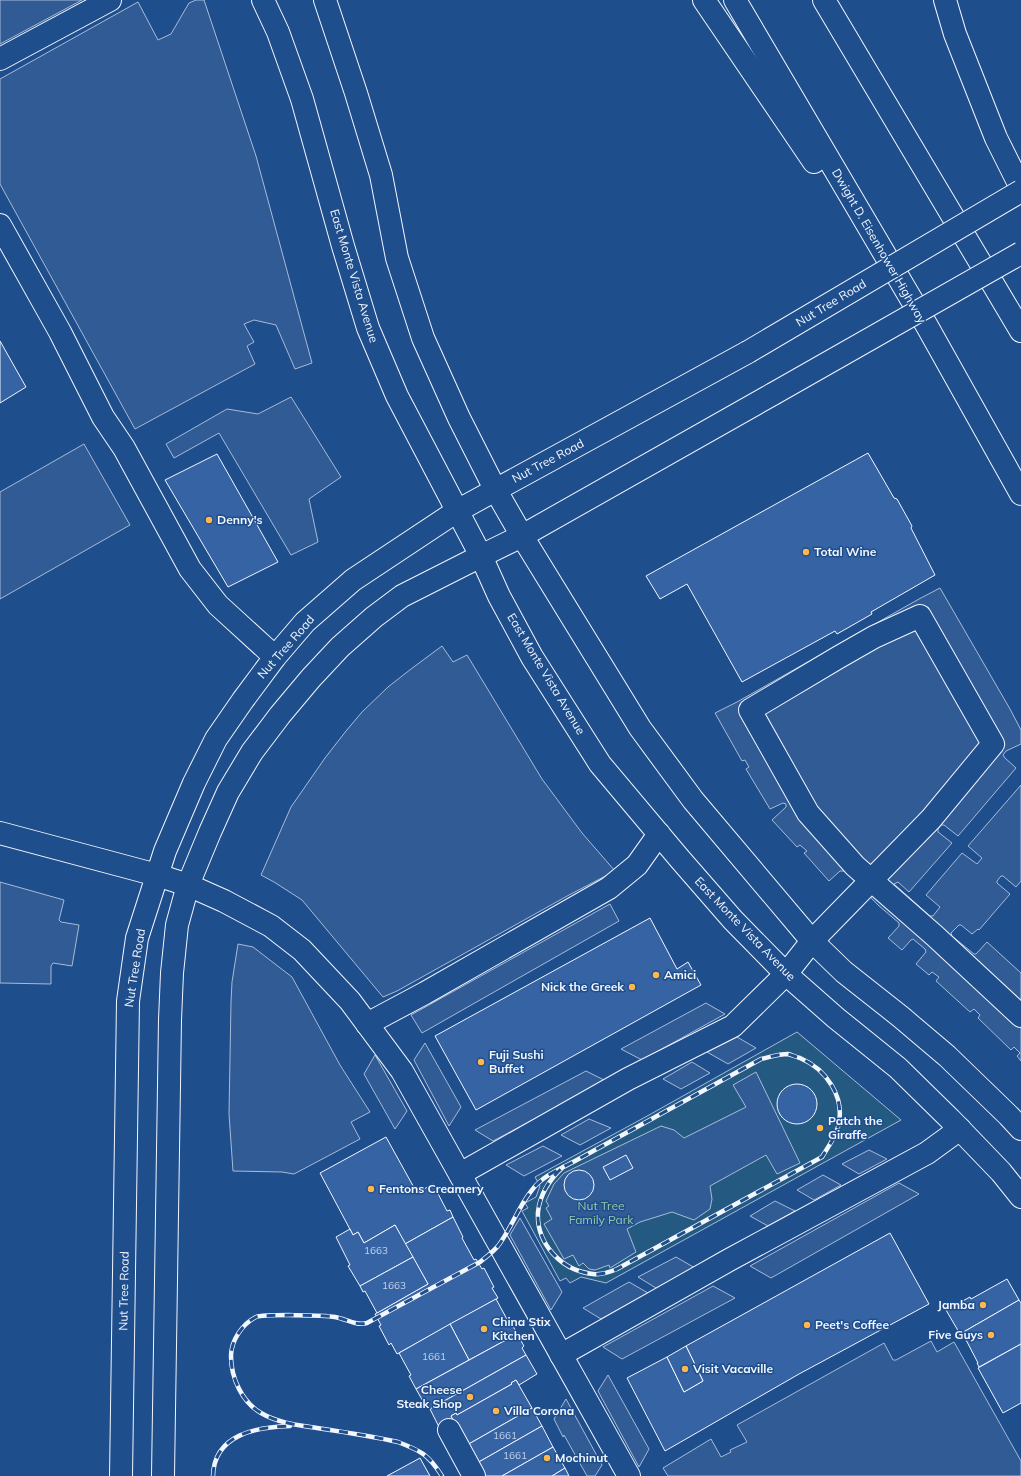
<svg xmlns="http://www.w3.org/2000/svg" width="1021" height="1476" font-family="Mulish,sans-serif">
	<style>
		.green { fill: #245a82; stroke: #a8bbd7 }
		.parking { fill: #305b95; stroke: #a8bbd7 }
		.building { fill: #3563a3; stroke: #f2f6ff }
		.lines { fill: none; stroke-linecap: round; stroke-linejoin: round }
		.minor-casing { stroke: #f2f6ff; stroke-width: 24 }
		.major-casing { stroke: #f2f6ff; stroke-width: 24 }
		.highway-casing { stroke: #f2f6ff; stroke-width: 24 }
		.minor { stroke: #1f4e8c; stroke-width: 22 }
		.major { stroke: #1f4e8c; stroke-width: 22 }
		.highway { stroke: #1f4e8c; stroke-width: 22 }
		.rail-casing { stroke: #f2f6ff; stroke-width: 4.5 }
		.rail { stroke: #1f4e8c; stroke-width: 3; stroke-dasharray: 9; stroke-linecap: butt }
		.major-bridge-casing { stroke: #f2f6ff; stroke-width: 24; stroke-linecap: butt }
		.major-bridge { stroke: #1f4e8c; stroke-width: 22 }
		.poi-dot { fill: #ffb74d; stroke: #1f4e8c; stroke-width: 1.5 }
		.labels { text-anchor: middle; stroke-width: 3; stroke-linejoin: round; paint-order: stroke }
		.number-label { font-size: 10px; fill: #c3d1e8 }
		.street-label { font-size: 12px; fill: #f2f6ff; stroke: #1f4e8c }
		.poi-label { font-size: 12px; font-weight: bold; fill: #f2f6ff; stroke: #1f4e8c; text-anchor: start }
		.park-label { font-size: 12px; fill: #97c8a6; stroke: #1f4e8c }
	</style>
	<rect width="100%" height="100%" fill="#1f4e8c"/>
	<path class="green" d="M797,1032L901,1120L606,1283L581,1277L570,1283L566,1278L560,1281L522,1211L528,1208L525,1203L536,1197L540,1186L535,1177L649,1115Z"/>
	<g class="parking">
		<path d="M0,0H82L0,44Z"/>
		<path d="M196,0H204L256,156L312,363L295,369L276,325L254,320L244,324L254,342L247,346L255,364L135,429L0,184V79L138,2L158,40L171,34L189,3Z"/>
		<path d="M291,397L341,477L309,499L318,542L291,555L219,433L174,458L166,444L227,409L258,414Z"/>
		<path d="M84,444L130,525L0,599V492Z"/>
		<path d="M940,588L1010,709L1021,730V744L1006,751L1003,755L1005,758L1016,768L958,836L944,825H941L938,829V832L952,843L909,892L898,882L894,884L930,916H933L940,907L926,895L962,853L977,864L982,858L968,846L1021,785V881L1016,887L1003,876H1001L997,881V883L1010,894L979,930L978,929L972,934L961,925H959L951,933L952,936L974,954H976L987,942L1021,973V1061L1017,1056L1020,1053L1014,1047L1011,1050L978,1018L980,1015L974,1009L970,1012L936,981L939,977L932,972L929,975L916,964L926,952L925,949L913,939L911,940L902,950L888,938L899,926V923L878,905L845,871H840L829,881L804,853L807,851L800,845L797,847L772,820L786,807V804L783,803L770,809L746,769L749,767L745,760L742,761L715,713L737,702L919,599Z"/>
		<path d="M442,646L453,662L467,655L542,779L582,833L615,871L569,895L397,991L383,997L302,900L274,882L261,875L291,807L325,758L346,731L362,712L388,687L411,669Z"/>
		<path d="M0,882L64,900L59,920L61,922L79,925L72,966L53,963L51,966V984L0,983Z"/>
		<path d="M610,904L619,921L422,1033L411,1015Z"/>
		<path d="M238,944L253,947L292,977L340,1065L370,1112L351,1122L360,1139L294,1174L282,1172L233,1171L229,1114L231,1002L232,982Z"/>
		<path d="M706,1003L725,1014L642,1060L621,1049Z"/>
		<path d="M737,1037L756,1048L728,1064L707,1052Z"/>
		<path d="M425,1043L461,1107L449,1126L414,1060Z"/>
		<path d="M375,1055L407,1111L395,1129L364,1074Z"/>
		<path d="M692,1062L710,1073L681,1089L663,1079Z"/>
		<path d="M586,1071L606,1081L493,1141L475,1130Z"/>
		<path d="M756,1072L800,1163L777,1174L766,1155L710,1186L712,1199L710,1209L694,1220L672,1212L640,1222L627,1229L636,1252L610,1268L609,1265L595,1270L589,1269L583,1263L579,1266L573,1255L564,1259L544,1224L552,1219L546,1208L549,1206L546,1201L554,1184L564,1173L661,1126L674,1130L684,1138L746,1107L733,1085Z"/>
		<path d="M589,1119L611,1128L580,1145L561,1135Z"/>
		<path d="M543,1146L562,1156L524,1176L506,1165Z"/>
		<path d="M869,1150L887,1159L859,1174L842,1164Z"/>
		<path d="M823,1175L841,1185L814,1200L797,1190Z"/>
		<path d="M899,1183L919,1194L771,1278L750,1266Z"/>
		<path d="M775,1201L795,1211L768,1226L750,1216Z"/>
		<path d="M520,1218L562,1292L551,1310L510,1235Z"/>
		<path d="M676,1257L695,1268L656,1288L638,1277Z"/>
		<path d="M629,1282L648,1293L601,1319L583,1308Z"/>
		<path d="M713,1286L735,1298L622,1359L603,1347Z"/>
		<path d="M931,1341L937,1352L954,1342L1021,1461V1476H668L663,1468L711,1439L721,1457L731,1452L730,1450L747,1442L737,1425L884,1343L893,1360H896Z"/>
		<path d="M608,1375L649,1449L639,1467L598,1391Z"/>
		<path d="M566,1399L602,1465L595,1476H587L564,1435L563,1437L554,1419Z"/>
	</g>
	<g class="building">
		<path d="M0,341L26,387L0,403Z"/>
		<path d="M868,453L894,498L897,499L912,526L911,528L935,575L871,612L872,614L837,634L835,631L742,682L687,584L660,599L646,576Z"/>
		<path d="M217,454L278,562L228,587L165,480Z"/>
		<path d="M650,918L677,969L688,962L701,985L476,1110L435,1036Z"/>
		<circle cx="797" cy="1104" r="20"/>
		<path d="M386,1137L417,1193L433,1184L447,1211L450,1210L453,1217L405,1244L395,1225L364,1243L358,1232L353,1235L320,1173Z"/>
		<path d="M626,1155L633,1168L610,1180L603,1167Z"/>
		<circle cx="579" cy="1185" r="15"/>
		<path d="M453,1217L463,1237L462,1238L474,1260L476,1259L482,1269L484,1268L494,1287L492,1288L498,1298L397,1354L391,1343L389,1345L379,1326L381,1325L375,1314L428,1284L405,1244Z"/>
		<path d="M395,1225L413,1257L360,1286L348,1266L350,1265L336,1237L350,1229L353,1235L358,1232L364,1243Z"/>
		<path d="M890,1233L929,1304L799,1374L665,1451L627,1378L667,1357L684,1392L703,1381L686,1346Z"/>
		<path d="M413,1257L428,1284L377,1313L365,1291L363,1292L360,1286Z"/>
		<path d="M1007,1279L1019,1300L960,1334L946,1310L970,1297L971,1299Z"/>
		<path d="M496,1299L508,1321L510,1320L517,1334L469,1360L450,1324Z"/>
		<path d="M1019,1300L1021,1303V1344L979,1367L977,1363H978L964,1336L962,1337L960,1334Z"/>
		<path d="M450,1324L469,1360L416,1389L409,1376L411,1375L399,1353Z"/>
		<path d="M517,1334L524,1346L522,1348L526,1355L430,1409L425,1402L424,1403L416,1389Z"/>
		<path d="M1021,1344V1403L1003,1413L978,1368Z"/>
		<path d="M686,1346L703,1381L684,1392L667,1357Z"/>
		<path d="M526,1355L537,1374L519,1385L516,1380L511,1383L512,1384L457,1415L456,1413L451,1416L454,1421L440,1429L430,1409Z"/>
		<path d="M516,1380L532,1408L467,1445L451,1416L456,1413L457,1415L512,1384L511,1383Z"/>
		<path d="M532,1408L542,1426L477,1463L467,1445Z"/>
		<path d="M542,1426L553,1447L502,1476H484L477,1463Z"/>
		<path d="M553,1447L565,1468L552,1476H502Z"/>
		<path d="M420,1458L430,1476H387Z"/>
		<path d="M565,1468L569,1476H552Z"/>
	</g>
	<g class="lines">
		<g class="minor-casing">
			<g id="minor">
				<path d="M0,59L110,0"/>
				<path d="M0,225L60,332L103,417L124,448L190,569L218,605L275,657"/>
				<path d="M0,833L157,875L188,885L224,901L271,926L302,950L350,1001L402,1071L629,1476"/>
				<path d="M367,1024L425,993L609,888L637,865L659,834"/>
				<path d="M460,1174L628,1079L733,1026L786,974L812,941L931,819L993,744L920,616L874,637L839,657L750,710L808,813L855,866L935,936L1021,1016"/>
				<path d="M561,1355L729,1260L927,1153L960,1129"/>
				<path d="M449,1430L474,1476"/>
				<path d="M121,1476L128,1001L137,938L165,851L194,783L216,739L243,700L275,657L305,622L353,580L457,511"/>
				<path d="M163,1476L170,1020L172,973L177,925L188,885L210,832L228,792L252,752L280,715L311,678L340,647L374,617L402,596L481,556"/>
			</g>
		</g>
		<g class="major-casing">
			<g id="major">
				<path d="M263,0L278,32L302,99L343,246L368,328L397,396L481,556L499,596L532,657L600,764L679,858L733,920L786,974L836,1018L898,1068L950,1119L1001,1172L1021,1197"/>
				<path d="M325,0L356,93L381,175L397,258L423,338L459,418L495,489L522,536L640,728L693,800L812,941L844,972L901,1017L947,1056L1009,1116L1021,1129"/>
				<path d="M457,511L748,352"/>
				<path d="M481,556L522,536L773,394"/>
			</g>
		</g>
		<g class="highway-casing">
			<g id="highway">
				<path d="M704,0L814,162"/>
				<path d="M735,0L927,326L1021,494"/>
				<path d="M824,0L1021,331"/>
				<path d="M945,0L955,34L996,138L1021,188"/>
			</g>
		</g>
		<use href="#minor" class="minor"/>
		<use href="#major" class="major"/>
		<use href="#highway" class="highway"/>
		<g class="rail-casing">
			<g id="rail">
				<path d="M213,1476C214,1434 257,1427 290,1426"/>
				<path d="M442,1476C428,1454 421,1451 398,1442C371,1436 344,1432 317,1428C298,1425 278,1423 261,1413C242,1402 231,1378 231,1356C231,1341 242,1324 256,1317C264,1314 325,1315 335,1317C346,1319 356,1326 367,1323L480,1262C486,1257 493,1252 498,1246C511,1229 518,1207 532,1190C542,1176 560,1169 575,1161L761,1059C770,1057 779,1054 788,1054C792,1055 796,1057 800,1058C826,1069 846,1097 838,1127C835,1138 828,1147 822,1157L617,1269C610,1272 601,1275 593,1274C562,1271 536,1244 538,1212C540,1193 550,1179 563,1167"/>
			</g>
		</g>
		<use href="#rail" class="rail"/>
		<g class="major-bridge-casing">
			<g id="major-bridge">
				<path d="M748,352L1021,191"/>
				<path d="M773,394L1021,253"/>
			</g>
		</g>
		<use href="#major-bridge" class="major-bridge"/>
	</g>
	<g class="poi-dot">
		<circle cx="209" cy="520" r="4"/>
		<circle cx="806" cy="552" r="4"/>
		<circle cx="656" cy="975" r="4"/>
		<circle cx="632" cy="987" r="4"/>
		<circle cx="481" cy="1062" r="4"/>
		<circle cx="820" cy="1128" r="4"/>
		<circle cx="371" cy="1189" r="4"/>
		<circle cx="983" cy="1305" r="4"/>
		<circle cx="807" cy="1325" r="4"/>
		<circle cx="484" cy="1329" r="4"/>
		<circle cx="991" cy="1335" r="4"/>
		<circle cx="685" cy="1369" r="4"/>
		<circle cx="470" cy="1397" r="4"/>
		<circle cx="496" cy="1411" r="4"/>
		<circle cx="547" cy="1458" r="4"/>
	</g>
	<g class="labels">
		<g class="number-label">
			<text x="376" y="1254">1663</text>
			<text x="394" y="1289">1663</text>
			<text x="434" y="1360">1661</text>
			<text x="505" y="1439">1661</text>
			<text x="515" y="1459">1661</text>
		</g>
		<g class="street-label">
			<text transform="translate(879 246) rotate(60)" y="4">Dwight D. Eisenhower Highway</text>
			<text transform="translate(354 276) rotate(73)" y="4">East Monte Vista Avenue</text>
			<text transform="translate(831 303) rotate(-31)" y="4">Nut Tree Road</text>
			<text transform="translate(548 461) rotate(-28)" y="4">Nut Tree Road</text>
			<text transform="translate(286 647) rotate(-49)" y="4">Nut Tree Road</text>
			<text transform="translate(546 674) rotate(59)" y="4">East Monte Vista Avenue</text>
			<text transform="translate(745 929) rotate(46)" y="4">East Monte Vista Avenue</text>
			<text transform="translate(135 968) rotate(-81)" y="4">Nut Tree Road</text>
			<text transform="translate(124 1291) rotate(-89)" y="4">Nut Tree Road</text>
		</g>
		<g class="poi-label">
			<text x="217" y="524">Denny's</text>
			<text x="814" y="556">Total Wine</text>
			<text x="664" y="979">Amici</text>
			<text x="624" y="991" text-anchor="end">Nick the Greek</text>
			<text x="489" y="1059">Fuji Sushi<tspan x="489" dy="14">Buffet</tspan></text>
			<text x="828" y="1125">Patch the<tspan x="828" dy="14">Giraffe</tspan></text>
			<text x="379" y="1193">Fentons Creamery</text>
			<text x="975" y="1309" text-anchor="end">Jamba</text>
			<text x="492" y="1326">China Stix<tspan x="492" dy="14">Kitchen</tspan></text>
			<text x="815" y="1329">Peet's Coffee</text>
			<text x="983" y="1339" text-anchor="end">Five Guys</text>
			<text x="693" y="1373">Visit Vacaville</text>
			<text x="462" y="1394" text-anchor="end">Cheese<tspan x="462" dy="14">Steak Shop</tspan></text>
			<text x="504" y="1415">Villa Corona</text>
			<text x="555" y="1462">Mochinut</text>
		</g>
		<g class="park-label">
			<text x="601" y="1210">Nut Tree<tspan x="601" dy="14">Family Park</tspan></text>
		</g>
	</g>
</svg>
